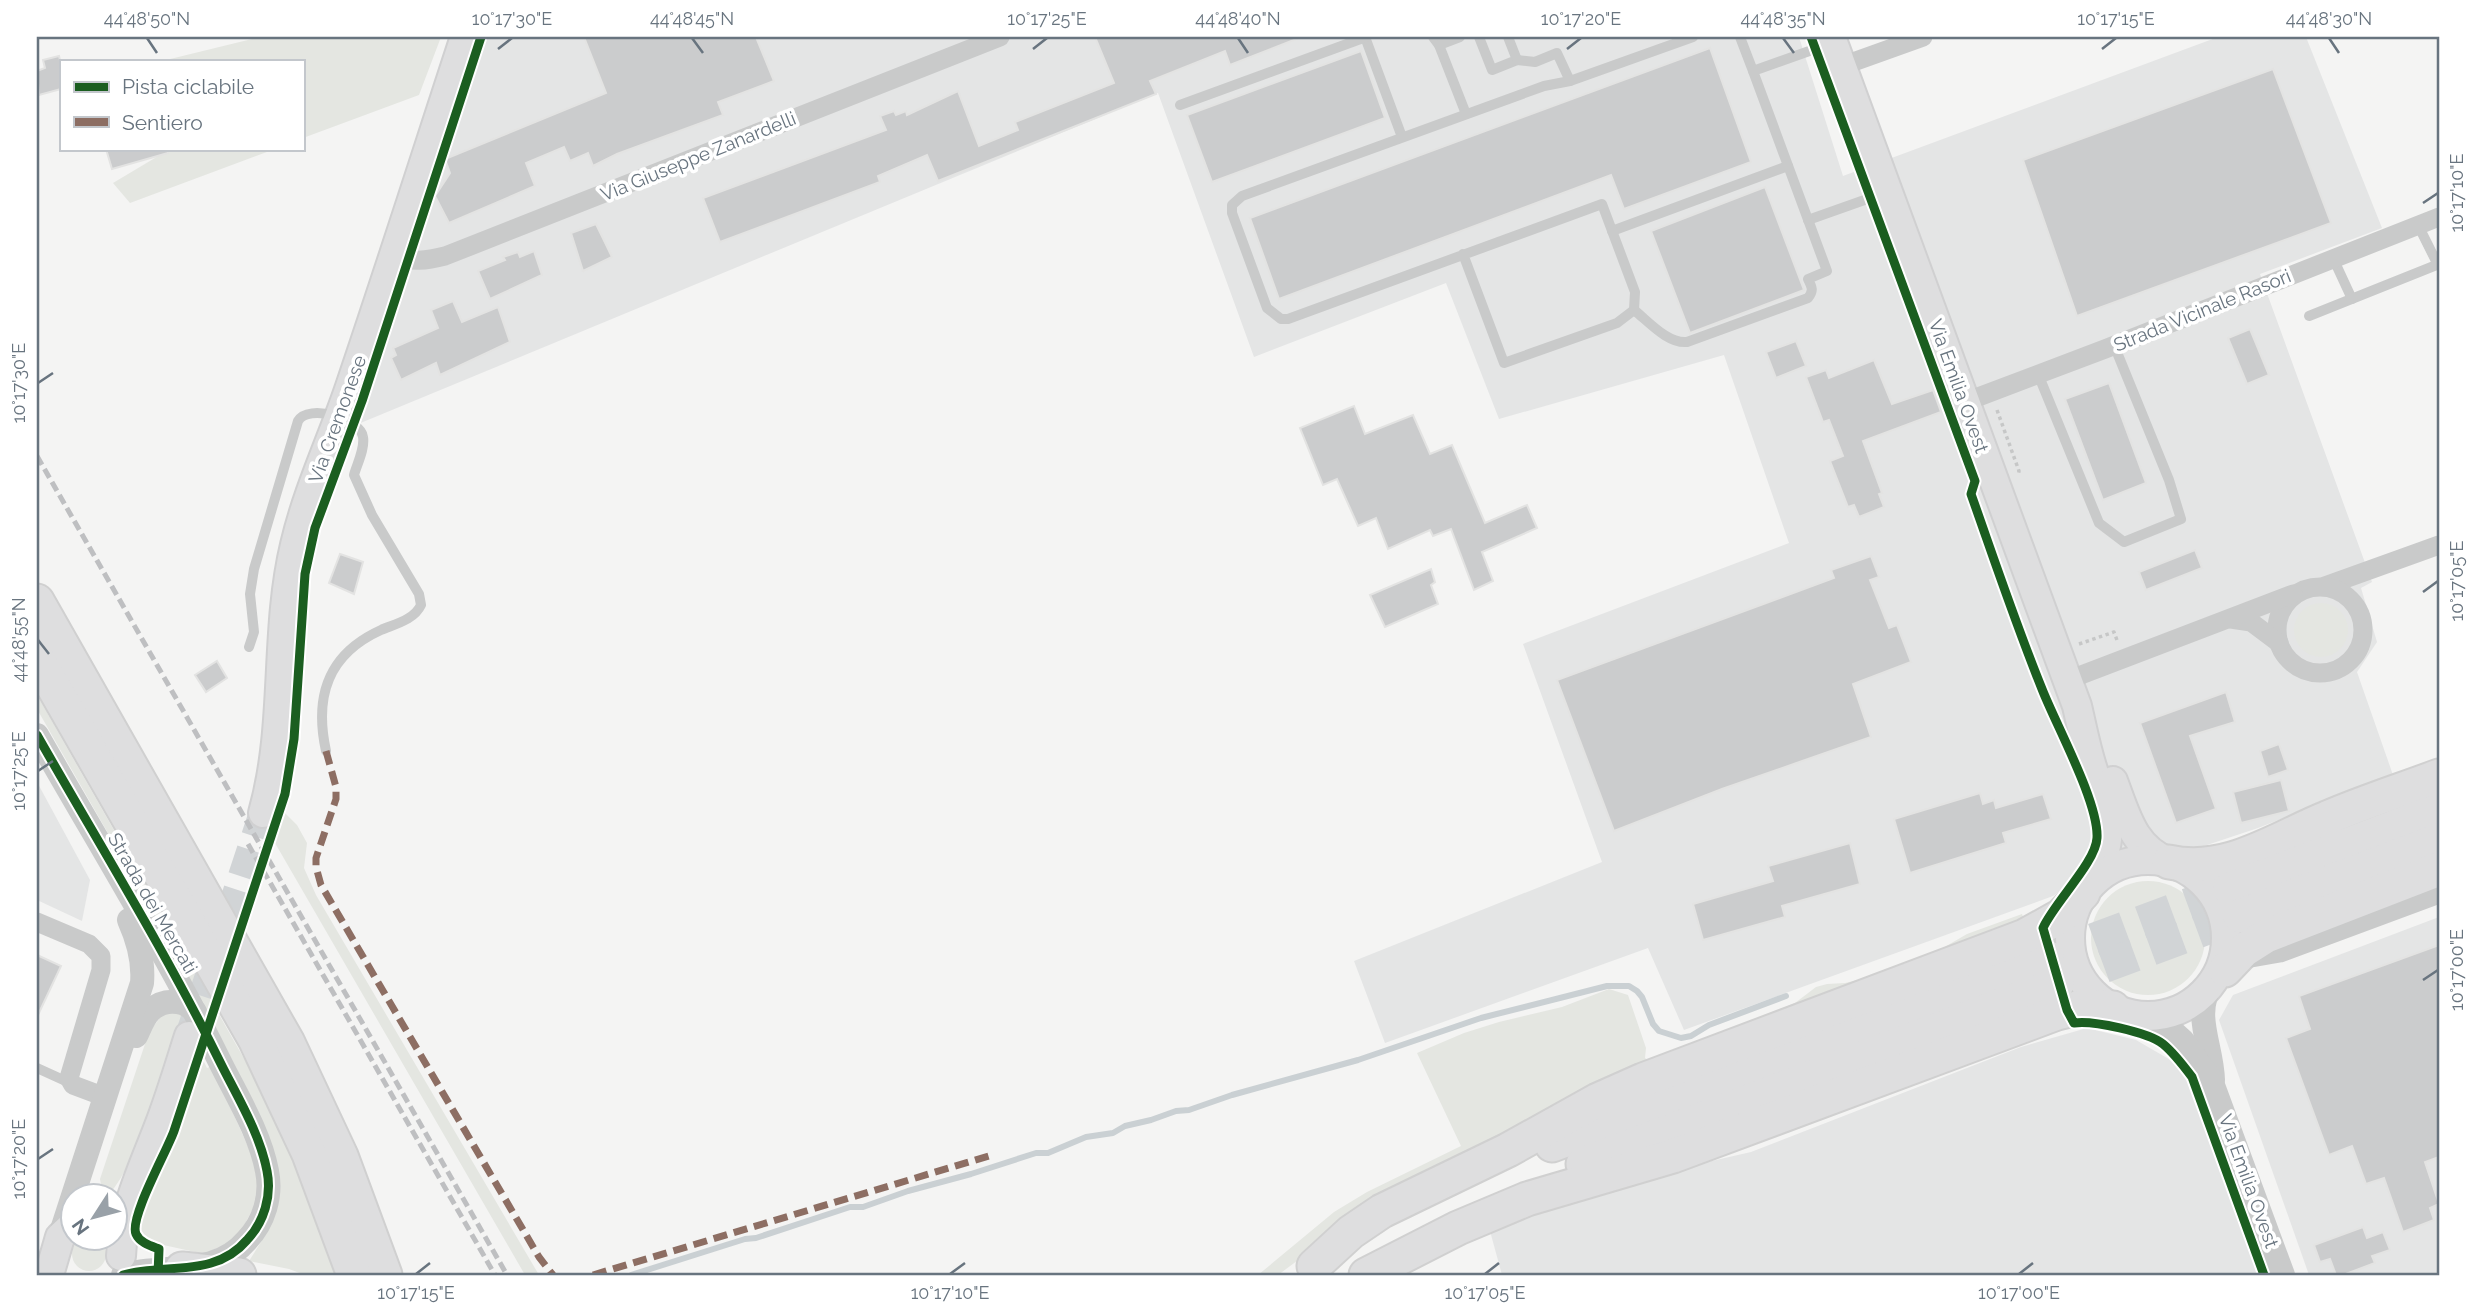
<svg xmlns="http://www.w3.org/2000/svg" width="2476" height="1312" font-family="Raleway,sans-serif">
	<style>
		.built { fill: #e4e5e5 }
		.green { fill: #e4e6e1 }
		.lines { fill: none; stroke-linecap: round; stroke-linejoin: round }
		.stream { stroke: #cad0d3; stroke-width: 6 }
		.building { fill: #cbcccd; stroke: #e3e3e2; stroke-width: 2 }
		.secondary-tunnel { stroke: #d1d4d6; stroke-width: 28; stroke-dasharray: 28 14; stroke-linecap: butt }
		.trunk-tunnel { stroke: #d1d4d6; stroke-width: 33; stroke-dasharray: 33 17; stroke-linecap: butt }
		.secondary-casing { stroke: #d0d0d1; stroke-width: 32 }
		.trunk-casing { stroke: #d0d0d0; stroke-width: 37 }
		.path { stroke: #c6c7c7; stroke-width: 3.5; stroke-dasharray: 3.5 3.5; stroke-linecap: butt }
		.service { stroke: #c9caca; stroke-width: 10 }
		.minor { stroke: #c9caca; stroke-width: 19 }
		.tertiary { stroke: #c9caca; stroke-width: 24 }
		.secondary { stroke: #dededf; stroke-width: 28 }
		.trunk { stroke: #dededf; stroke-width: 33 }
		.rail { stroke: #bebfc1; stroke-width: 5; stroke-dasharray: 10 5; stroke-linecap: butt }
		.quiet { stroke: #8d6e63; stroke-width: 7; stroke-dasharray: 14 7; stroke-linecap: butt }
		.cycleway-casing { stroke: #fff; stroke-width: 13 }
		.cycleway { stroke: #1b5e20; stroke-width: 9 }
		.ticks { fill: none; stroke: #68747f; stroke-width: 2.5 }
		.labels { text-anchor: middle; stroke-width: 7; stroke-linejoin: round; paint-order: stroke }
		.street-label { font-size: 19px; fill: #68747f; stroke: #fff }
		.neatline { fill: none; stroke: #68747f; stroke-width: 2.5 }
		.ticks-label { font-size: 18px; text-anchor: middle; fill: #68747f }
	</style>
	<rect width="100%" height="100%" fill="#f4f4f3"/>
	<g class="built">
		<path d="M484,37H1799L1843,176L2218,37H2306L2382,228L2260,274L2372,582L2361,588L2377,642L2357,672L2393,775L2258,828L2201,847L2127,848L2091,869L2053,896L1684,1030L1648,948L1385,1043L1354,961L1602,862L1523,644L1789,543L1724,355L1499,419L1446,283L1254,357L1158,93L346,429Z"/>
		<path d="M37,782L90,880L82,921L37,900Z"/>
		<path d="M2439,917V1275H2309L2219,1020L2233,995Z"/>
		<path d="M2087,1028L2136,1040L2174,1062L2186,1073L2261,1275H1502L1490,1231L1598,1187L1751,1152L2021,1047Z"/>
	</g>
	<g class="green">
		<path d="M260,37H441L419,95L303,138V61H162Z"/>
		<path d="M170,149H275L130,203L113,183Z"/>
		<circle cx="2321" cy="630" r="27"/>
		<path d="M37,695L246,1062L298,1172L336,1275H305L289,1269L249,1261L266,1234L277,1209L184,966L37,709Z"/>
		<path d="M284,812L297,825L307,843L304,868L316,895L539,1275H525L275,843Z"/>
		<circle cx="2148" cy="938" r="57"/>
		<path d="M2022,914L2025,922L1340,1229L1278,1275H1258L1334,1212L1367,1192L1461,1146L1417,1053L1464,1033L1499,1022L1562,1007L1609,989L1628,995L1646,1048L1645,1058L1650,1062L1795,1003L1816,987L1827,984L1845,983L1896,971L1924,959L1967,934Z"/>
		<path d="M174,1013L182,1015C164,1068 143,1155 108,1196H103L100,1179L149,1032L163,1014Z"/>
		<path d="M202,1058L207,1068L212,1066L254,1160L260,1195L237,1239L204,1254L150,1242L143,1236L139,1226L144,1203L177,1133Z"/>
		<circle cx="89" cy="1254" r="17"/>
	</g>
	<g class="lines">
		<path class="stream" d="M631,1275L745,1239L756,1238L850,1207H863L908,1191L971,1174L1036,1153H1048L1086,1137L1113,1133L1125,1126L1151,1120L1176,1111L1189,1110L1232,1095L1358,1060L1481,1018L1607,986H1629L1637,991L1642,997L1653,1024L1659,1031L1681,1038L1691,1036L1709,1025L1786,996"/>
	</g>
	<g class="building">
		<path d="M584,37H756L774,81L718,102L723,115L617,154L593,166L588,153L570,161L564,147L526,163L535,186L449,223L435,196L450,173L445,159L606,93Z"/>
		<path d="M1095,37L1299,38L1230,65L1225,51L1150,81L1156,94L938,181L927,155L878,176L880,182L720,242L703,198L886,130L880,116L894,111L896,115L906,111L907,115L958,91L979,146L1018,130L1015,122L1114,83Z"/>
		<path d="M1710,48L1751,162L1624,209L1611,175L1279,299L1250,218Z"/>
		<path d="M1361,51L1385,118L1212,182L1187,115Z"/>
		<path d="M59,56L61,64V89L39,95L37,71L45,68L43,60Z"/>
		<path d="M2273,69L2331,223L2077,316L2023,160Z"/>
		<path d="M106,149H167L168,153L112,169Z"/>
		<path d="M1765,187L1804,290L1690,333L1651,231Z"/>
		<path d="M596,224L612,257L583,271L571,233Z"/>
		<path d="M534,251L542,275L490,299L478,271L505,260L503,257L518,252L520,257Z"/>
		<path d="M453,301L462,322L498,307L510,342L440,375L436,363L401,380L391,358L396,355L393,348L438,328L431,310Z"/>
		<path d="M2250,329L2269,375L2247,384L2228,338Z"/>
		<path d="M1796,341L1806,366L1776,378L1766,352Z"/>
		<path d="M1874,360L1892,404L1933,390L1941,412L1863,441L1882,493L1879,494L1884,507L1859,517L1854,505L1848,507L1830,461L1843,456L1829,420L1823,422L1806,377L1826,370L1829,378Z"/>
		<path d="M2109,383L2146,483L2103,500L2065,399Z"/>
		<path d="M1354,406L1365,434L1413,415L1430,454L1452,445L1485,523L1527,505L1537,528L1482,552L1493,581L1474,590L1451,529L1433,536L1430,530L1388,549L1376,518L1358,526L1337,479L1323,485L1300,428Z"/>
		<path d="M2195,550L2202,568L2146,590L2139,572Z"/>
		<path d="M340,554L363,562L354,594L329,583Z"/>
		<path d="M1871,556L1879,577L1870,580L1889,628L1897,625L1911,662L1853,684L1871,737L1722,789L1614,831L1557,680L1834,578L1831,570Z"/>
		<path d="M1431,569L1435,582L1431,585L1438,604L1385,627L1370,595Z"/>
		<path d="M217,661L227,678L206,692L195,675Z"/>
		<path d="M2226,692L2235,722L2190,736L2216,809L2176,823L2140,723Z"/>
		<path d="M2279,744L2288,770L2268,777L2260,751Z"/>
		<path d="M2281,780L2289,811L2241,823L2233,792Z"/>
		<path d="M1980,793L1983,804L1994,800L1996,808L2043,794L2051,819L2003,833L2006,843L1910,873L1894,819Z"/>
		<path d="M1850,843L1860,884L1782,906L1785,917L1703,940L1693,904L1773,881L1768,866Z"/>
		<path d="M2439,945V1157L2425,1162L2439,1204L2430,1208L2434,1220L2403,1232L2384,1178L2366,1184L2352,1146L2329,1155L2286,1038L2310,1029L2299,996Z"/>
		<path d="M37,955L61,966L37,1017Z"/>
		<path d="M2363,1227L2367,1238L2383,1232L2390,1250L2372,1256L2375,1263L2343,1275H2336L2330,1259L2320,1262L2314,1245Z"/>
	</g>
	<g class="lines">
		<path class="secondary-tunnel" d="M189,1036L263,813"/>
		<g class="trunk-tunnel">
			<path d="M2047,957L2230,889"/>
			<path d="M2057,984L2240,916"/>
		</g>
		<g class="secondary-casing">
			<g id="secondary">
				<path d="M1831,37L2077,706C2082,727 2086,749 2093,770C2110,827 2118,840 2083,893"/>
				<path d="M2113,781C2126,815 2133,848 2169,862"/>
				<path d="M263,813C288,725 274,633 295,545C308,489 333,438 351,384C390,269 427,153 465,37"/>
				<circle cx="2148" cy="938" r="78"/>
				<path d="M121,1256C123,1206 145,1164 162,1118C172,1091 180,1064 189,1036"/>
				<path d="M49,1275L60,1237L74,1224"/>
			</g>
		</g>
		<g class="trunk-casing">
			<g id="trunk">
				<path d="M37,601L288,1043L341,1156L385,1275"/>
				<path d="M37,658L255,1039L309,1154L354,1275"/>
				<path d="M2169,862C2227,875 2277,838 2327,818C2364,802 2402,790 2439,776"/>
				<path d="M2230,889L2439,810"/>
				<path d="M2240,916L2439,840"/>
				<path d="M2225,970L2244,950L2266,936L2439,869"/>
				<path d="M1552,1145L2047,957"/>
				<path d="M1583,1164L2057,984"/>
				<path d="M1314,1266L1351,1232L1382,1211L1508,1150L1598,1100L1643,1080L2025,936L2061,916L2083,893"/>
				<path d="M182,1269L239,1275"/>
				<path d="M1366,1275L1458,1228L1527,1199L1673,1156L2057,1013L2085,1006L2113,1008"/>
			</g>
		</g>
		<g class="path">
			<path d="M1997,410L2019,471L2018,476"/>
			<path d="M2079,644L2114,632L2118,643"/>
		</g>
		<g class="service">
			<path d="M1365,37L1402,137"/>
			<path d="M1433,37L1439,45L1466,114"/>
			<path d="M1479,37L1492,70L1517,60L1508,37"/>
			<path d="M1740,37L1753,71"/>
			<path d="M1439,45L1460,37"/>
			<path d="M1517,60L1535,62L1557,53L1570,81"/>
			<path d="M1180,105L1366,37"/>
			<path d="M1808,220L1887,192"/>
			<path d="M2418,225L2438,265"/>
			<path d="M1612,231L1788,166"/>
			<path d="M1463,254L1504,363L1617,323L1634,310L1635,292L1602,204L1288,319H1281L1267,308L1232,213V205L1242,196L1544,86L1570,81L1693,37"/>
			<path d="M2333,258L2352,299"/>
			<path d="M1634,310C1649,322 1668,344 1687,342L1808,298C1814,291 1812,287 1808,279L1827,271L1753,71L1829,44"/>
			<path d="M2309,316L2439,264"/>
			<path d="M2038,374L2099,523L2124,542L2181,519L2169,480L2114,345"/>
			<path d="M249,647L254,632L250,594L254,569L298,421C308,403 361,419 363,437C365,449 357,464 354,475L372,515L419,594L421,605C414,620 395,624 381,630C328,654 314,696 326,751"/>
			<path d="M37,1068L70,1083"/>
		</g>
		<g class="minor">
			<path d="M1842,66L1923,37"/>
			<path d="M392,257C412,262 426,261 445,256L1000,37"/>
			<path d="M1965,402L2105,349L2439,217"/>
			<path d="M2325,586L2439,545"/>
			<circle cx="2320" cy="630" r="43"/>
			<path d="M2231,619L2251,622L2279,643"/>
			<path d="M2068,680L2293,594"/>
			<path d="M37,922L89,944L101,956V970L69,1078L73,1085L105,1097"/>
			<path d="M2240,960L2280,953L2439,894"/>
		</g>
		<g class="tertiary">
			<path d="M37,735C99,844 166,952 221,1064C238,1098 260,1134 267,1171C272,1196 264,1222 247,1240C215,1278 166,1263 123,1275"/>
			<path d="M2212,983C2192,1015 2212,1044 2213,1080"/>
			<path d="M2137,1016L2151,1019L2172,1031L2183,1041L2211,1080L2283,1275"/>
			<path d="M136,1036C140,1028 143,1018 150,1011C162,999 184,998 195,1012"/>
			<path d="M58,1242L142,983C144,960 138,940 129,920"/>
		</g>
		<use href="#secondary" class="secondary"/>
		<use href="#trunk" class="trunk"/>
		<g class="rail">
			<path d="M37,456L507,1275"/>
			<path d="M248,844L495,1275"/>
		</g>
		<g class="quiet">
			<path d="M326,751L336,787V799L316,858V867L321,885L539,1257L553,1275"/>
			<path d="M593,1275L992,1155"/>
		</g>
		<g class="cycleway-casing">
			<g id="cycleway">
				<path d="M1811,37L1975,481L1971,494C1994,559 2016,625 2042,689C2056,725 2099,803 2097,838C2096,862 2054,903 2043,928L2067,1010L2074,1023C2092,1020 2148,1032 2163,1044C2174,1053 2183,1065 2192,1077L2264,1275"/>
				<path d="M37,735C99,844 166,952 221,1064C238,1098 260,1134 267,1171C272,1196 264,1222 247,1240C215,1278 166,1263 123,1275"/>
				<path d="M158,1275L159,1249C151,1246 140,1243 136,1234C129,1218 167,1151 174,1131L285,794L294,739L305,574L315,528L362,401L481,37"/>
			</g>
		</g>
		<use href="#cycleway" class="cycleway"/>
	</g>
	<path class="ticks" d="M147,38L157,53M692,38L703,53M1238,38L1248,53M1783,38L1794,53M2329,38L2339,53M498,49L512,38M1033,49L1047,38M1567,49L1581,38M2102,49L2116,38M2423,203L2438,193M38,383L53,373M2423,592L2438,581M38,640L49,654M38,771L53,761M2423,980L2438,970M38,1159L53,1149M416,1274L430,1263M950,1274L965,1263M1485,1274L1499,1263M2019,1274L2033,1263"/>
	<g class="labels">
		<g class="street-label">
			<text transform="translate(698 156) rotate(-22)" y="7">Via Giuseppe Zanardelli</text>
			<text transform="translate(2202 310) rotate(-22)" y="7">Strada Vicinale Rasori</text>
			<text transform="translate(1959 386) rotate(70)" y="7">Via Emilia Ovest</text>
			<text transform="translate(337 419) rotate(-70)" y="7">Via Cremonese</text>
			<text transform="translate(153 903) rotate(60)" y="7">Strada dei Mercati</text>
			<text transform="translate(2249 1181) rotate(70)" y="7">Via Emilia Ovest</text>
		</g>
	</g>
	<rect width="2476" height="1312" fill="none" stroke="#ffffff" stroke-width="77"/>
	<rect x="60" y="60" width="245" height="91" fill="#ffffff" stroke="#c3c7cc" stroke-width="2"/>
	<rect x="74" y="82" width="35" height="10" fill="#1b5e20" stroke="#c3c7cc" stroke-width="2"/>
	<text x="122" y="94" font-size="21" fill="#68747f">Pista ciclabile</text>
	<rect x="74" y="117" width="35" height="10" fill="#8d6e63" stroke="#c3c7cc" stroke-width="2"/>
	<text x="122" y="130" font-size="21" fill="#68747f">Sentiero</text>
	<g transform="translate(94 1217) rotate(234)"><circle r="33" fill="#ffffff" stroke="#c3c7cc" stroke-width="2"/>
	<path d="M0-5L12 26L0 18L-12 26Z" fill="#99a1a8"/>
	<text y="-10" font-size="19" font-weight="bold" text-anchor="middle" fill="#68747f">N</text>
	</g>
	<rect x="38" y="38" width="2400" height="1236" class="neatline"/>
	<g class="ticks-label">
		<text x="147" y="25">44°48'50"N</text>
		<text x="512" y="25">10°17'30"E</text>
		<text x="692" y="25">44°48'45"N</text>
		<text x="1047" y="25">10°17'25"E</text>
		<text x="1238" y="25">44°48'40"N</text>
		<text x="1581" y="25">10°17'20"E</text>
		<text x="1783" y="25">44°48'35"N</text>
		<text x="2116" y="25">10°17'15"E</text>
		<text x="2329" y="25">44°48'30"N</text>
		<text transform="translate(2457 193) rotate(-90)" y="6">10°17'10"E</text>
		<text transform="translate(19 383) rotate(-90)" y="6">10°17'30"E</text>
		<text transform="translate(2457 581) rotate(-90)" y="6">10°17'05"E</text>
		<text transform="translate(19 640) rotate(-90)" y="6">44°48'55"N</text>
		<text transform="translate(19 771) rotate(-90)" y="6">10°17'25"E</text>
		<text transform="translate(2457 970) rotate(-90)" y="6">10°17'00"E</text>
		<text transform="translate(19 1159) rotate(-90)" y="6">10°17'20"E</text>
		<text x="416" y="1299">10°17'15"E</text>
		<text x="950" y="1299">10°17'10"E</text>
		<text x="1485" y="1299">10°17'05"E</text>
		<text x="2019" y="1299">10°17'00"E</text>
	</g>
</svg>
